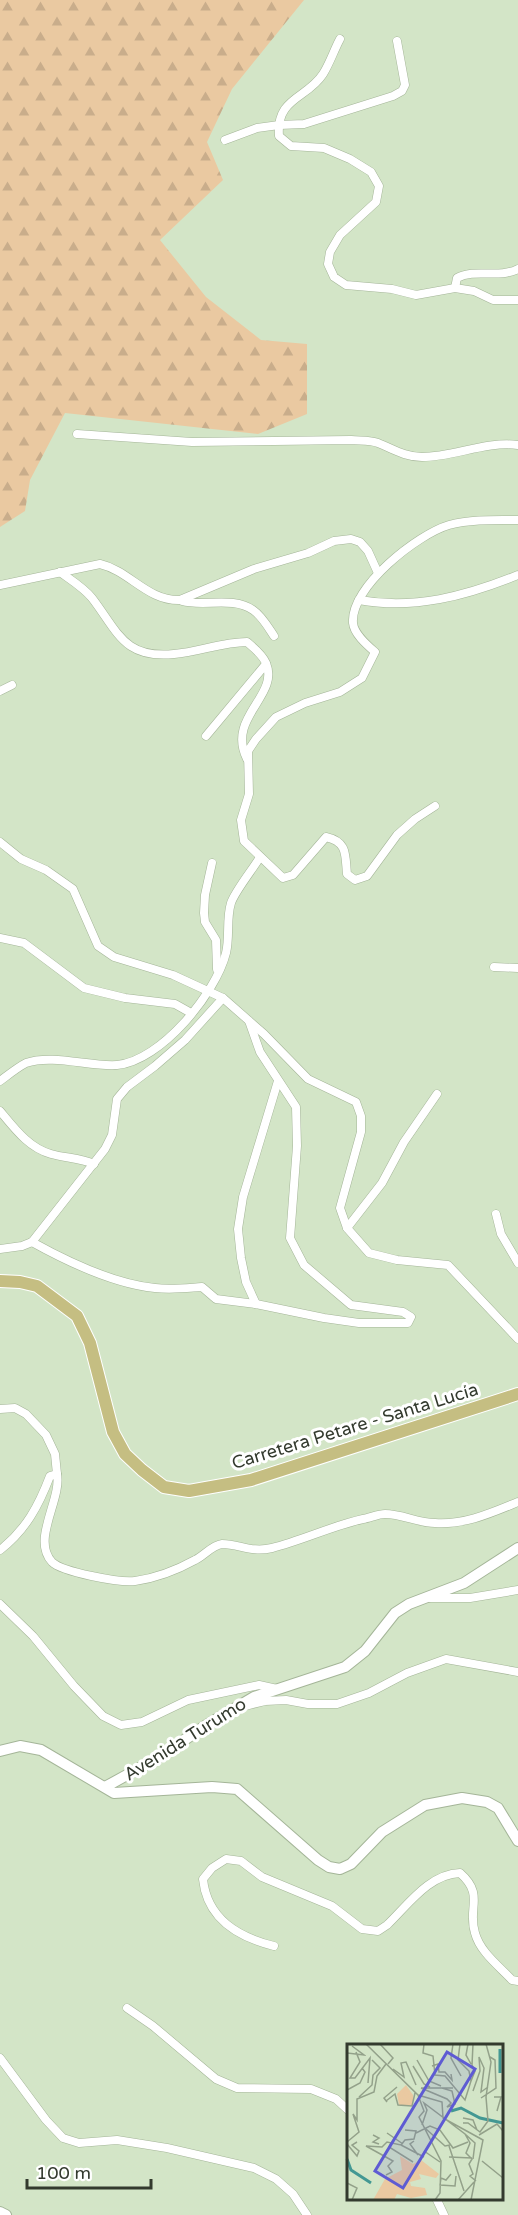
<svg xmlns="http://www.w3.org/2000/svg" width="518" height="2215" font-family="'Varela Round',sans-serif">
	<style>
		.forest { fill: url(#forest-firs) }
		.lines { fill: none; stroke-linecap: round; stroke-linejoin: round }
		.street-casing { stroke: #a4b598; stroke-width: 9 }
		.secondary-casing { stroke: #a4b598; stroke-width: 12 }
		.primary-casing { stroke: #fff; stroke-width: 14 }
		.street { stroke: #fff; stroke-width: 8 }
		.secondary { stroke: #fff; stroke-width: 10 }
		.primary { stroke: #c5be82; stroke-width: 12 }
		.labels { text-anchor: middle; stroke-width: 6; stroke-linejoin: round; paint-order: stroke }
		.street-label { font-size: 18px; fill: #333a2e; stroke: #fff }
		.inset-river { fill: none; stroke: #439893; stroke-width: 3 }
		.inset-road { fill: none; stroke: #93a18a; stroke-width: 1.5 }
		.view { fill: #5e5bd3; fill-opacity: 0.15; stroke: #5e5bd3; stroke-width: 3 }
		.inset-edge { fill: none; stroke: #333a2e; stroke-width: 3 }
	</style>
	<defs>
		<pattern id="forest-firs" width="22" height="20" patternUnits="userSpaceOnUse" patternTransform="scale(1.5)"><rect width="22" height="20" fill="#eac9a1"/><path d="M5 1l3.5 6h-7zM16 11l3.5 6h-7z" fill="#c9ad8b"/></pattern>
	</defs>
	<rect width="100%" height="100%" fill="#d3e5c7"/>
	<path class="forest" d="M0,0H304L232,89L207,142L223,180L160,240L206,297L261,340L307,344V414L258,434L65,413L30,480L25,511L0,527Z"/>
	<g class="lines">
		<g class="street-casing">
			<g id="street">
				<path d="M340,39C334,50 330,63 323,74C307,99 276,97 279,136L291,146L324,148L350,159L371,172L379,186L376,202L340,235L330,252L328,264L334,277L346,285L392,289L416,295L455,288L474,291L493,300H518"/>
				<path d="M225,140L257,128L279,125L304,124L393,96L402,91L405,85L397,41"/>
				<path d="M455,288L457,278C475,268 499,279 518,269"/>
				<path d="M77,434L192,442L351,440C359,441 370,440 378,443C393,449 405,457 422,457C454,457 485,441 518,445"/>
				<path d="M60,572C71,580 84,588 92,598C118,632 124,659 174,654C199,652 222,642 247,642C254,648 262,654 266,663C280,696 226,717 247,759"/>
				<path d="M0,585L100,564C130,571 147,601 180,600L254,569L308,553L334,541L351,539L360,542L368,551L378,573"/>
				<path d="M359,600C414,610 466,596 518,575"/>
				<path d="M182,601C204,607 233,596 253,610C262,616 268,627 274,636"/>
				<path d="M0,691L12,685"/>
				<path d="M206,736L266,664"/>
				<path d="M435,806L415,819L397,835L367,876L355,880L347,874C345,855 348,842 326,837L293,875L283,878L244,841L241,820L249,794L248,751L256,739L276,717L305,703L340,692L362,678L375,652C367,645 354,634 353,623C350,587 418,534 449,525C471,519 495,520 518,520"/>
				<path d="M0,842L21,859L46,870L73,889L98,946L114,957L173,975L223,998L264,1034L308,1079L356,1102L361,1116V1132L340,1208L347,1228L369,1253L397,1260L448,1265L518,1339"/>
				<path d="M212,863L205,895L204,913L205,922L216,940L217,969"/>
				<path d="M0,938L24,943L84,988L125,998L175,1004L191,1013"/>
				<path d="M494,967L518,968"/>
				<path d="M0,1081C8,1075 18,1067 26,1063C53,1054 90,1067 117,1065C161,1061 216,993 226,953C230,937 226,919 231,903C235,891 253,869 260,857"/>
				<path d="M0,1111C15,1129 29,1148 51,1154C65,1158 81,1158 94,1164"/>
				<path d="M496,1214L501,1234L518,1263"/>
				<path d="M347,1228L382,1183L404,1142L437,1094"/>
				<path d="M32,1242C68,1262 114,1284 155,1288C171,1290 187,1288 202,1287L216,1299L256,1304L324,1318L359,1323H408L411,1317L403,1312L351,1305L304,1265L290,1238L297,1146L296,1107L260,1052L249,1021"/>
				<path d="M0,1249L22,1246L32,1242L105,1149L112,1135L117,1099L127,1087L155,1066L185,1040L223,998"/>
				<path d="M256,1304L246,1282L241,1258L238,1229L243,1197L278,1081"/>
				<path d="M0,1409L15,1408L26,1414L46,1435L55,1454L57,1474"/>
				<path d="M0,1550C26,1530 39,1505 50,1476L57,1474C62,1499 31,1540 52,1562C62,1572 120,1583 135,1581C156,1578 177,1570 195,1560C204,1556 212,1545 222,1544C240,1544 251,1553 272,1548C303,1540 332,1526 363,1519C370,1518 378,1514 385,1514C402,1514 418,1523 435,1523C465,1525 491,1513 518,1502"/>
				<path d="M430,1598H470L518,1590"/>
				<path d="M0,1604L33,1636L74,1686L103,1716L121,1725L142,1722L188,1700L259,1685L277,1689"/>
				<path d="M245,1706L265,1701L286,1700L308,1704H337L369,1693L407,1673L446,1659L518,1672"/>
				<path d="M274,1946C238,1937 207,1919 203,1879L212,1868L226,1859L241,1861L262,1877L332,1906L362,1929L378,1931L387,1925C408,1905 429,1874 460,1873C485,1895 467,1908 475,1933C480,1952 499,1966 512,1980L518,1981"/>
				<path d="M127,2008L153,2026L216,2079L237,2088L311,2089L336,2099L348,2110"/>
				<path d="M0,2058L46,2120L63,2138L79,2143L117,2140L167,2148L254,2168L276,2179L293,2194L307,2215"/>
				<path d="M436,2198L444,2215"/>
			</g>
		</g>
		<g class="secondary-casing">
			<g id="secondary">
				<path d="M0,1751L20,1746L41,1750L114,1793L212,1787L237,1789L318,1860L329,1867L340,1869L351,1864L382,1832L425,1805L462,1798L487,1802L498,1808L518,1841"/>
				<path d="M105,1787L156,1759L205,1726L254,1697L345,1667L365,1651L395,1613L409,1604L464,1583L518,1548"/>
				<path d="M0,2212L6,2215"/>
			</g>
		</g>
		<g class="primary-casing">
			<path id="primary" d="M0,1281L20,1282L37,1286L77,1316L90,1343L113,1432L125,1454L142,1470L164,1487L189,1491L251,1480L518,1394"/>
		</g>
		<use href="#street" class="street"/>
		<use href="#secondary" class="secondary"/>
		<use href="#primary" class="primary"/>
	</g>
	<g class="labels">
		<g class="street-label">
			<text transform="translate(355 1426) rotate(-17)" y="6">Carretera Petare - Santa Lucía</text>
			<text transform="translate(185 1739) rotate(-32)" y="6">Avenida Turumo</text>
		</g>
	</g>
	<g transform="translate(347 2044)">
		<rect width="156" height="156" fill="#d3e5c7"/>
		<path d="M59,41L66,51V61H52L50,50Z" fill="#eac9a1"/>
		<path d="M53,112L66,120L74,116L92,130L89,134L72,130L74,135L63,138L64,142L78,144L80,151L64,154L50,150L47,156H26L38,135L55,126Z" fill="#eac9a1"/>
		<path class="inset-river" d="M153,5V29M104,67L114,64L133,74L156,79M0,115L4,126L24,139"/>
		<path class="inset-road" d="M19,0L71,51L95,58L96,74L136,96L124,156M33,0L46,14L41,20M77,0L76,9L86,12L88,31L98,32L118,56L124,37L122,27L111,16L113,0M106,0L104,14L114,32M121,0L119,11L124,20M9,8L13,18L3,34H8L23,14L21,39M0,9L17,11L5,2M70,16L82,37L94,42M66,22L77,40L83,43M85,22L91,20L92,28H98L105,36L104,30M46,25L57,33L54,19L59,18L69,41M124,37L128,27L125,21L126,0M74,44L100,55L104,59L100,63L108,60L105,47L95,44M74,44H106M0,46L13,39L18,28L15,24M126,47L133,27L132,13L137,24L134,48L141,43M71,51L77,67L72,73L94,117L93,149L88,156M12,53L25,41L26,31L33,24L25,16M147,53H154L150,67M134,54L149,44L148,16L143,13M39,57L48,50L51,61L65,62L68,49M40,58L37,54L50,43M116,74L126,76L130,86M116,79H121L133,88L141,77L139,53L144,18L139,0M75,81L80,66L77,59L118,90L123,99L119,109L125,115L122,120L126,130L123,132L129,137M79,85L98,102L103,101M40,89L56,100M69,89L83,82L93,86L106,104L121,98M118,90L128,99L126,115M26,91L32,94L26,98L32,100M132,91L150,80L156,87M67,97L63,100L71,111M0,98L12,88L6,70L10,76V55L27,48L30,32L39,20M44,99L42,103L66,118M0,100L10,112L12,107L5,101L10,98M54,101L77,113M102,102L117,147M77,107L93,118M102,113L125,114M135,117L156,134M104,130L99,136L94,134L93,141L108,142L109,132M39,131L45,128L41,122L46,117L19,102L35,103L40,98L54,101L58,96L67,95L69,87L58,86M0,139L10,144L5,156M111,156L127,138"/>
		<path class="view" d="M100,8L128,25L56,144L28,127Z"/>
		<rect width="156" height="156" class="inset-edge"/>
	</g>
	<path d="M27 2179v9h124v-9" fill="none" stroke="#333a2e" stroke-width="3"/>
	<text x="36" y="2179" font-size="18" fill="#333a2e" stroke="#ffffff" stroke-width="4.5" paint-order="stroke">100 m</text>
</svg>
